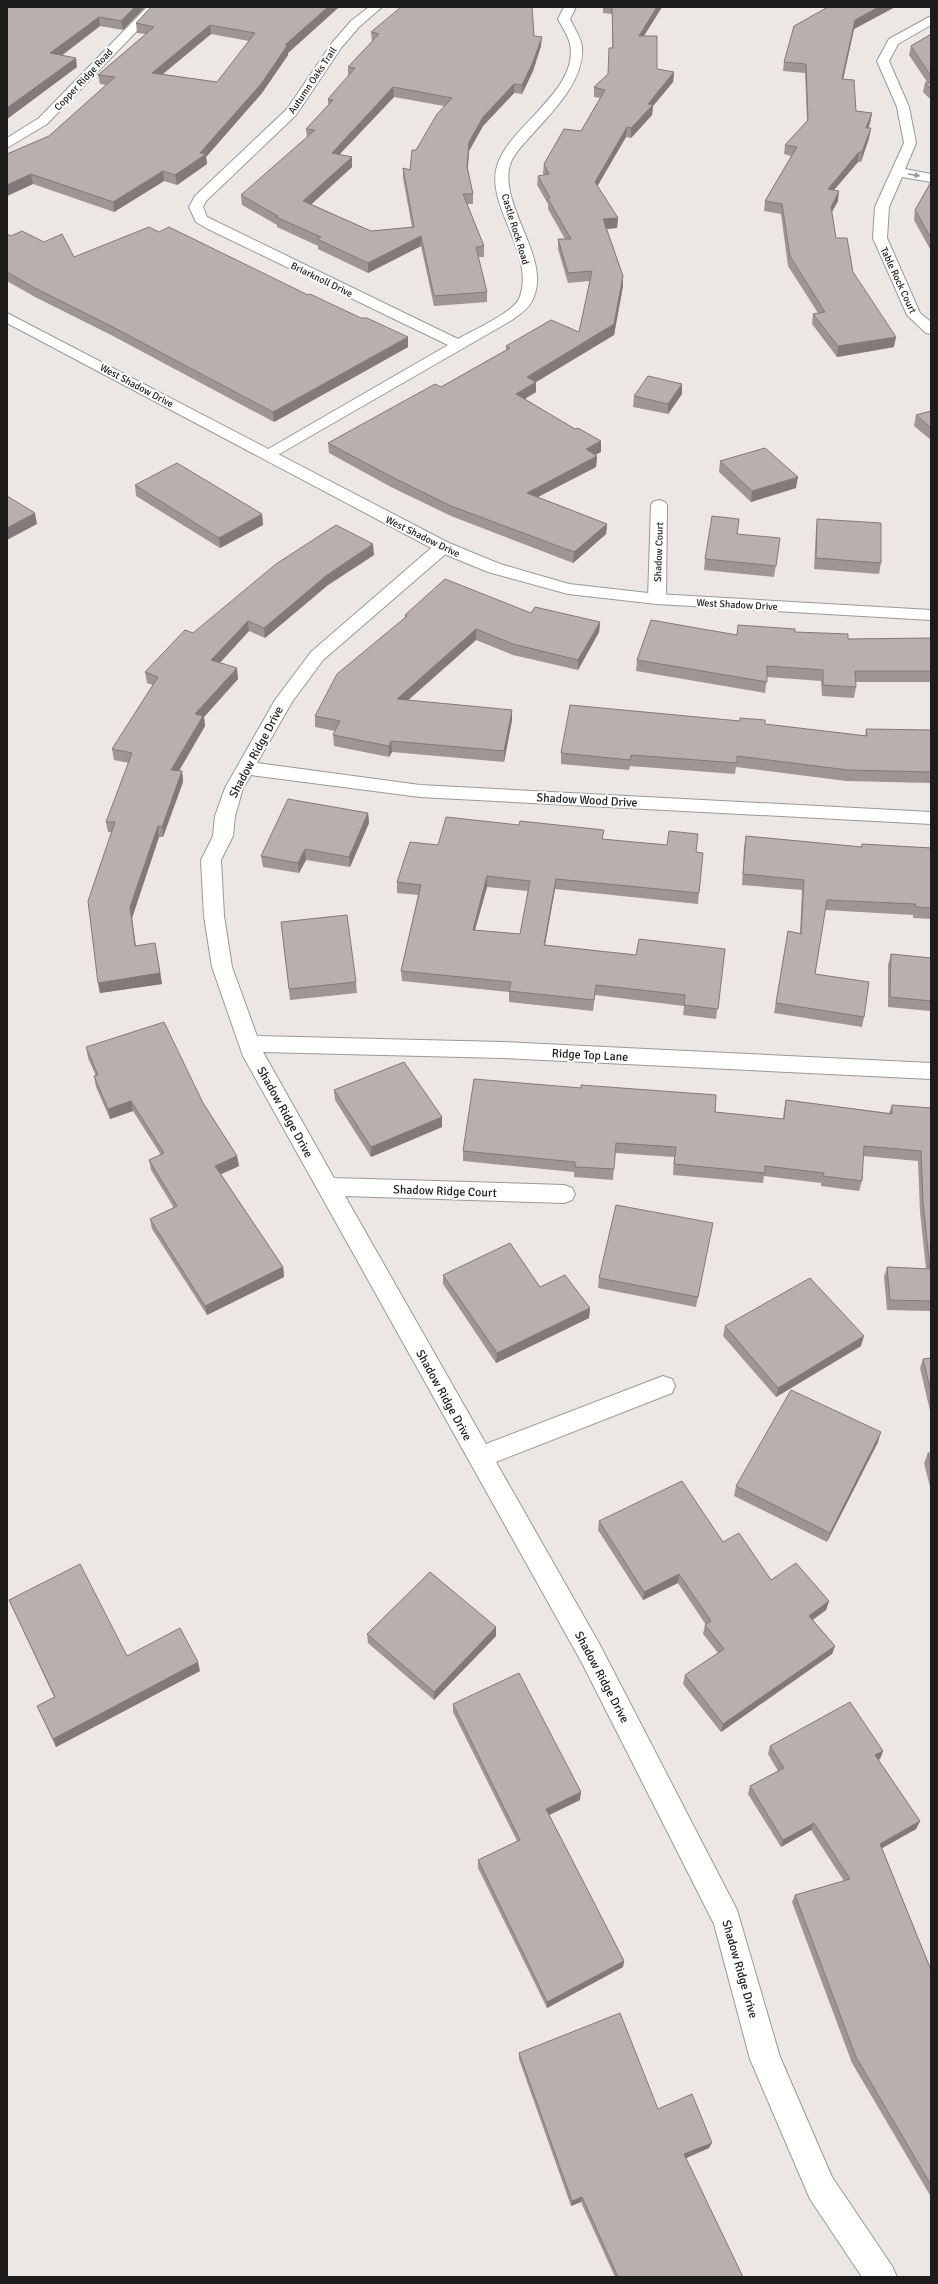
<svg xmlns="http://www.w3.org/2000/svg" width="938" height="2284" font-family="Signika,sans-serif">
	<style>
		.lines { fill: none; stroke-linecap: round; stroke-linejoin: round }
		.minor-casing { stroke: #999; stroke-width: 2 }
		.tertiary-casing { stroke: #999; stroke-width: 2 }
		.minor { fill: #fff; fill-rule: evenodd }
		.tertiary { fill: #fff; fill-rule: evenodd }
		.wall { fill: #9f9694; fill-rule: evenodd }
		.shaded-wall { fill: #827a78 }
		.building { fill: #b9afac; stroke: #827a78; fill-rule: evenodd }
		.oneway { fill: #999 }
		.labels { text-anchor: middle; stroke-width: 4; stroke-linejoin: round; paint-order: stroke }
		.far-street-label { font-size: 10px; fill: #1c1c1c; stroke: #fff }
		.street-label { font-size: 12px; fill: #1c1c1c; stroke: #fff }
	</style>
	<rect width="100%" height="100%" fill="#ece7e2"/>
	<g class="lines">
		<g class="minor-casing">
			<g id="minor">
				<path d="M147,7H160L47,124L7,148V138L39,118Z"/>
				<path d="M369,7H382L359,27L341,48L296,115L206,201L203,207L207,217L458,339C472,331 512,313 519,299C537,256 485,206 497,166C508,127 580,90 570,44C568,35 562,27 558,19L564,7H576L570,19C574,28 581,37 582,47C585,82 549,115 528,139C520,148 511,157 509,169C502,211 553,261 532,301C528,309 519,315 512,320L269,460L263,458L261,455L263,452L448,345L208,229L196,222L189,207L195,196L287,109L332,43L351,21Z"/>
				<path d="M931,16V25L898,44L889,61L909,107L916,143L905,169L931,174V182L902,177L889,207L887,238L920,313L931,322V334L926,333L907,315L873,238L875,207L904,143L897,107L877,61L889,39Z"/>
				<path d="M659,500L665,502L667,505L666,599L663,603H651L648,599L651,505L653,502Z"/>
				<path d="M443,542L449,543L451,547L449,551L323,660L292,702L257,763L420,785L931,812V824L420,797L251,775L243,788L235,816L233,836L221,860L224,916L232,967L257,1036L503,1042L931,1063V1079L503,1058L263,1052L334,1178L564,1185L572,1188L575,1194L572,1200L564,1203L345,1196L486,1444L663,1376L672,1379L675,1386L672,1393L496,1462L600,1645L737,1910L780,2057L832,2177L892,2266L897,2277H862L810,2199L750,2059L714,1924L582,1663L243,1056L212,967L204,916L201,860L213,836L215,816L225,788L275,700L311,652L437,543Z"/>
			</g>
		</g>
		<g class="tertiary-casing">
			<path id="tertiary" d="M7,313L449,543L500,564L569,584L657,594L931,610V620L657,604L568,594L488,572L437,551L7,323Z"/>
		</g>
		<use href="#minor" class="minor"/>
		<use href="#tertiary" class="tertiary"/>
	</g>
	<g class="wall">
		<path d="M7,7H145L123,30L100,26L62,55L77,67L7,119Z"/>
		<path d="M151,7H339L288,53V55L262,93L206,157L207,164L177,185L164,181L114,212L33,184L7,196V154L49,136L106,85L100,84L98,75L146,34L137,33L136,23ZM211,34L249,41L217,82L163,74Z"/>
		<path d="M603,7H662L644,36L657,69L674,72L673,82L653,106L652,115L631,138L626,137L597,186L618,218L617,228L607,229L623,276V286L614,335L536,382V392L525,399L575,429L601,441V452L595,455L597,456L596,467L538,497L607,524L606,534L573,563L451,516L391,487L329,453L328,443L441,387L506,350V346L579,332L590,281L568,283L558,249V239H565L548,209V204L537,185L538,176L544,175L543,173L544,164L581,131L600,98L594,97V87L608,74L612,48V14L603,13Z"/>
		<path d="M828,7H895L854,29L843,79L856,111L872,113L870,123L868,128H871L869,138L861,162H858L834,190L838,201L832,212L836,238L853,272L894,347L837,357L812,324L813,314L818,313L788,266L781,214L764,211L765,201L791,156L784,154L785,145L807,121L805,73L783,71L784,62Z"/>
		<path d="M532,9L534,36L541,46L533,71L522,94L514,93L483,126L469,151L468,169L473,194V204H467L484,246V257H478L487,292V302L434,306L421,246L368,273L318,249V246L277,227V225L242,205L241,195L307,138L306,129L328,105V99L348,77V67L372,42L371,32ZM394,97L444,106L416,150L410,170L403,168V178L412,227L371,231L311,204L352,167L340,154Z"/>
		<path d="M931,34V100L923,92L925,83L927,82L909,55L911,46Z"/>
		<path d="M931,182V251L914,220L915,210Z"/>
		<path d="M159,232L408,347L274,422L113,336L35,297L7,281V234L11,236L74,257Z"/>
		<path d="M682,384V394L668,414L633,407L634,396Z"/>
		<path d="M931,411V440L914,426L916,415Z"/>
		<path d="M720,461L796,488L751,502L719,472Z"/>
		<path d="M135,485L262,514L263,525L220,548L136,496Z"/>
		<path d="M817,519L881,563L879,574L814,569L816,529Z"/>
		<path d="M780,538L774,577L704,570L705,559Z"/>
		<path d="M374,555L328,585L265,638L249,631L220,663L238,679L204,717L205,726L179,771H182L183,782L163,837H159L132,918L136,946L155,943L162,984L100,993L98,983L111,832H108L106,822L129,763L114,760L112,749L153,685L147,683L145,672L193,633Z"/>
		<path d="M531,613L600,622L599,632L578,670L513,655L476,640L408,700L512,720L504,762L392,752L389,757L334,746L333,735L335,731L315,727V716L405,617V615Z"/>
		<path d="M738,625L848,639L931,638V682H855L856,687L854,698L822,696L821,681L767,677L765,693L636,671L637,660L737,635Z"/>
		<path d="M765,724L865,736L866,729L931,730V783L846,781L736,767L735,774L630,766L629,770L561,764V753Z"/>
		<path d="M368,813L369,823L350,867L306,860L299,873L263,867L261,856Z"/>
		<path d="M746,836L861,847L862,844L931,848V919L913,918V915L825,910L815,974L864,1017L862,1027L774,1013L788,931L800,933L802,890L742,885L744,847Z"/>
		<path d="M603,839L696,852L699,893L698,904L555,889L545,945L636,955L725,949L716,1019L683,1015L684,1006L595,995L593,1011L509,1002V992L402,981L401,971L418,895L397,893V882L438,845ZM487,887L528,891L520,934L475,930Z"/>
		<path d="M281,922L356,982L357,993L290,1000Z"/>
		<path d="M891,954L931,958V1033H930V1011L888,1007V965Z"/>
		<path d="M86,1047L203,1103L237,1156L239,1166L221,1174L283,1267L284,1277L207,1315L152,1229L150,1219L174,1208L151,1170L149,1160L161,1155L133,1111L110,1119L96,1087L94,1076H96L88,1058Z"/>
		<path d="M334,1090L442,1117V1127L371,1157L335,1100Z"/>
		<path d="M786,1100L889,1113L892,1105L931,1108V1311L887,1310L884,1277L887,1267L926,1269L920,1212L918,1161L863,1156L862,1181L859,1191L821,1186V1183L764,1176L763,1183L673,1175L674,1157L615,1153L613,1180L574,1177V1172L463,1161V1151L715,1112L783,1119L784,1110Z"/>
		<path d="M713,1223L696,1307L598,1288L599,1278Z"/>
		<path d="M443,1275L540,1287L590,1308L589,1318L496,1363L443,1284Z"/>
		<path d="M725,1326L861,1346L776,1397L723,1336Z"/>
		<path d="M931,1358V1415L920,1368L923,1359Z"/>
		<path d="M878,1442L827,1542L734,1496L736,1486Z"/>
		<path d="M928,1453H931V1491L924,1463Z"/>
		<path d="M599,1521L723,1542L771,1580L829,1601L826,1610L813,1620L835,1646L832,1654L721,1732L683,1684L685,1675L718,1653L703,1634L705,1625H706L678,1583L643,1600L598,1530Z"/>
		<path d="M9,1600L127,1656L200,1671L56,1747L37,1706L54,1697Z"/>
		<path d="M367,1634L496,1636L434,1700L368,1643Z"/>
		<path d="M453,1704L580,1800L549,1815L624,1961L623,1967L547,2008L478,1868V1860L517,1841L453,1712Z"/>
		<path d="M770,1746L883,1751L880,1759H878L920,1821L916,1829L882,1848L931,1970V2197L852,2063L792,1902L795,1895L844,1881L811,1830L781,1847L748,1794L750,1786L778,1771L768,1754Z"/>
		<path d="M519,2053L658,2109L709,2148L685,2158L743,2277H615L581,2202L571,2206L519,2059Z"/>
	</g>
	<g class="shaded-wall">
		<path d="M135,7H145L123,30L121,21Z"/>
		<path d="M328,7H339L288,53V55L262,93L206,157L207,164L177,185L175,175L200,153L285,45Z"/>
		<path d="M657,7H662L638,45L639,36Z"/>
		<path d="M879,7H895L854,29L841,89L842,79L855,20Z"/>
		<path d="M99,17L100,26L52,63L50,53Z"/>
		<path d="M210,25L211,34L153,82L152,73Z"/>
		<path d="M542,37L541,46L533,71L522,94V85Z"/>
		<path d="M76,58L77,67L7,119V108Z"/>
		<path d="M674,72L673,82L653,106L652,115L631,138V128L648,104Z"/>
		<path d="M514,84V93L483,126L469,151L467,177V167L469,142L483,117Z"/>
		<path d="M393,87L394,97L332,162V153Z"/>
		<path d="M872,113L870,123L865,138L866,128Z"/>
		<path d="M627,127L626,137L594,192L595,182Z"/>
		<path d="M871,128L869,138L861,162L862,152Z"/>
		<path d="M859,152L858,162L826,199L828,189Z"/>
		<path d="M352,157V167L304,211L303,201Z"/>
		<path d="M163,171L164,181L114,212L113,202Z"/>
		<path d="M31,174L33,184L7,196V185Z"/>
		<path d="M839,191L838,201L829,217L831,207Z"/>
		<path d="M618,218L617,228L603,229V219Z"/>
		<path d="M421,236V246L368,273V263Z"/>
		<path d="M623,276V286L614,335L536,382V392L516,404V394L527,377L614,324Z"/>
		<path d="M408,337V347L274,422L273,412Z"/>
		<path d="M896,337L894,347L837,357L838,346Z"/>
		<path d="M682,384V394L668,414V404Z"/>
		<path d="M601,441V452L585,460L586,449Z"/>
		<path d="M597,456L596,467L526,503L527,493Z"/>
		<path d="M798,477L796,488L751,502L752,491Z"/>
		<path d="M35,513L37,524L7,540V528Z"/>
		<path d="M262,514L263,525L220,548L219,538Z"/>
		<path d="M607,524L606,534L573,563L574,552Z"/>
		<path d="M373,544L374,555L328,585L265,638L264,628L327,575Z"/>
		<path d="M248,621L249,631L213,670L211,660Z"/>
		<path d="M600,622L599,632L578,670V660Z"/>
		<path d="M476,629V640L397,710V699Z"/>
		<path d="M237,668L238,679L204,717L205,726L173,781L171,770L195,714Z"/>
		<path d="M512,710V720L504,762V751Z"/>
		<path d="M391,741L392,752L389,757V746Z"/>
		<path d="M182,771L183,782L163,837L162,827Z"/>
		<path d="M368,813L369,823L350,867L349,857Z"/>
		<path d="M158,826L159,837L132,918L137,957L130,907Z"/>
		<path d="M305,849L306,860L299,873L298,863Z"/>
		<path d="M487,876V887L472,940L473,930Z"/>
		<path d="M556,879L555,889L543,955L544,945Z"/>
		<path d="M155,943L162,984L100,993L98,983Z"/>
		<path d="M131,1101L133,1111L110,1119L108,1109Z"/>
		<path d="M442,1117V1127L371,1157V1147Z"/>
		<path d="M237,1156L239,1166L217,1176L215,1166Z"/>
		<path d="M283,1267L284,1277L207,1315L205,1306Z"/>
		<path d="M590,1308L589,1318L496,1363L497,1353Z"/>
		<path d="M864,1336L861,1346L776,1397L778,1388Z"/>
		<path d="M881,1432L878,1442L827,1542L830,1533Z"/>
		<path d="M679,1574L678,1583L643,1600L644,1592Z"/>
		<path d="M829,1601L826,1610L806,1624L809,1616Z"/>
		<path d="M496,1627V1636L434,1700V1692Z"/>
		<path d="M835,1646L832,1654L721,1732L723,1724Z"/>
		<path d="M198,1662L200,1671L56,1747L53,1739Z"/>
		<path d="M883,1751L880,1759L872,1763L875,1755Z"/>
		<path d="M581,1792L580,1800L545,1817L546,1809Z"/>
		<path d="M920,1821L916,1829L877,1851L880,1844Z"/>
		<path d="M814,1823L811,1830L781,1847L783,1840Z"/>
		<path d="M624,1961L623,1967L547,2008V2002Z"/>
		<path d="M712,2143L709,2148L682,2160L684,2154Z"/>
		<path d="M582,2197L581,2202L571,2206L572,2201Z"/>
	</g>
	<g class="building">
		<path d="M7,7H135L121,21L99,17L50,53L76,58L7,108Z"/>
		<path d="M151,7H328L285,45L287,46L261,84L200,153L206,154L175,175L163,171L113,202L31,174L7,185V154L49,136L115,77L98,75L154,27L136,23ZM210,25L255,33L217,82L152,73Z"/>
		<path d="M401,7H532L534,36L542,37L533,62L522,85L514,84L483,117L469,142L467,167L473,194H463L484,246L476,247L487,292L434,296L421,236L368,263L317,239L321,237L276,217L278,216L241,195L315,130L306,129L333,100L328,99L355,68L348,67L379,34L371,32ZM393,87L452,98L437,114L416,150H412L410,170L403,168L414,227L371,231L303,201L352,157L332,153Z"/>
		<path d="M612,7H657L639,36H657V69L674,72L648,104L653,105L631,128L627,127L595,182L618,218L603,219L623,276L614,324L527,377L536,382L516,394L575,429L578,428L601,441L586,449L597,456L527,493L607,524L574,552L451,506L390,476L328,443L435,384L441,387L510,348L506,346L551,320L579,332L592,271L568,273L558,239H571L548,199L550,198L538,176L549,174L544,164L564,129L581,131L605,90L594,87L608,74L609,48H613Z"/>
		<path d="M828,7H879L855,20L842,79L854,80L856,111L872,113L866,128H871L862,152H859L828,189L839,191L831,207L836,238H847L853,272L896,337L838,346L813,314L825,312L790,256L782,204L765,201L797,147L785,145L808,120L806,64L784,62L794,26Z"/>
		<path d="M931,34V76L911,46Z"/>
		<path d="M931,82V89L925,83Z"/>
		<path d="M931,182V238L915,210Z"/>
		<path d="M149,227L159,232L169,227L308,295L310,294L361,318H367L408,337L273,412L111,326L33,287L7,272V234L11,236L22,231L44,242L62,234L74,257Z"/>
		<path d="M648,376L682,384L668,404L634,396Z"/>
		<path d="M931,411V428L916,415Z"/>
		<path d="M765,448L798,477L752,491L720,461Z"/>
		<path d="M177,463L262,514L219,538L135,485Z"/>
		<path d="M7,496L35,513L7,528Z"/>
		<path d="M712,516L739,519L737,534L780,538L776,566L705,559Z"/>
		<path d="M817,519L881,523V563L816,558Z"/>
		<path d="M336,525L373,544L327,575L264,628L248,621L211,660L237,668L195,714L203,716L171,770L182,771L162,827L158,826L130,907L135,946L155,943L160,973L98,983L88,901L115,822H106L132,753L112,749L158,677L145,672L185,630L193,633L276,564Z"/>
		<path d="M445,579L531,613L535,607L600,622L578,660L513,644L476,629L397,699L512,710L504,751L391,741L389,746L333,735L340,721L315,716L337,674L407,616L405,615Z"/>
		<path d="M651,620L737,635L738,625L795,629V632L848,634V639L931,638V671H855L856,687L823,685V670L767,666V682L637,660Z"/>
		<path d="M570,705L740,721V718L765,720V724L867,736L866,729L931,730V772L848,770L737,756V763L631,755L630,760L561,753Z"/>
		<path d="M288,799L368,813L349,857L305,849L298,863L261,856Z"/>
		<path d="M446,817L519,825L520,821L604,830L602,839L667,845L669,831L698,834L696,852L703,853L699,893L556,879L544,945L636,955L639,939L725,949L718,1009L684,1005L685,995L596,985L594,1000L509,991L511,982L401,971L421,885L397,882L410,842L438,845ZM487,876L530,881L520,934L473,930Z"/>
		<path d="M746,836L862,847V844L931,848V908L916,907L915,904L827,900L815,974L869,982L864,1017L776,1003L788,931L801,934L804,880L743,874Z"/>
		<path d="M347,915L356,982L289,989L281,922Z"/>
		<path d="M891,954L931,958V1001L890,997Z"/>
		<path d="M164,1022L203,1103L237,1156L215,1166L283,1267L205,1306L150,1219L177,1206L149,1160L164,1153L131,1101L108,1109L94,1076L98,1075L86,1047Z"/>
		<path d="M404,1062L442,1117L371,1147L334,1090Z"/>
		<path d="M474,1079L581,1088V1085L716,1095L715,1112L784,1119L786,1100L892,1114V1105L931,1108V1301L890,1300L887,1267L930,1269L923,1202L921,1151L864,1146L862,1181L823,1176L824,1173L765,1166V1173L674,1164L676,1147L616,1143L614,1169L575,1167V1162L463,1151Z"/>
		<path d="M616,1205L713,1223L698,1297L599,1278Z"/>
		<path d="M510,1243L540,1287L565,1275L590,1308L497,1353L443,1275Z"/>
		<path d="M810,1278L864,1336L778,1388L725,1326Z"/>
		<path d="M931,1358V1392L923,1359Z"/>
		<path d="M791,1390L881,1432L830,1533L736,1486Z"/>
		<path d="M928,1453H931V1468Z"/>
		<path d="M682,1481L723,1542L739,1533L771,1580L796,1563L829,1601L809,1616L835,1646L723,1724L685,1675L724,1649L705,1625L711,1621L679,1574L644,1592L599,1521Z"/>
		<path d="M80,1564L127,1656L180,1628L198,1662L53,1739L37,1706L55,1697L9,1600Z"/>
		<path d="M430,1572L496,1627L434,1692L367,1634Z"/>
		<path d="M519,1673L581,1792L546,1809L624,1961L547,2002L478,1860L520,1840L453,1704Z"/>
		<path d="M850,1702L883,1751L875,1755L920,1821L880,1844L931,1970V2185L856,2057L795,1895L850,1879L814,1823L783,1840L750,1786L784,1768L770,1746Z"/>
		<path d="M620,2013L658,2109L692,2094L712,2143L684,2154L743,2277H618L582,2197L572,2201L519,2053Z"/>
	</g>
	<defs><path id="oneway-solid" d="M-6-.8H1V-3.2L6.5 0L1 3.2V.8H-6Z"/></defs>
	<use class="oneway" href="#oneway-solid" transform="translate(914 175) rotate(9)"/>
	<g class="labels">
		<g class="far-street-label">
			<text transform="translate(83 79) rotate(-47)" y="4">Copper Ridge Road</text>
			<text transform="translate(312 80) rotate(-56)" y="4">Autumn Oaks Trail</text>
			<text transform="translate(516 229) rotate(73)" y="4">Castle Rock Road</text>
			<text transform="translate(322 279) rotate(26)" y="4">Briarknoll Drive</text>
			<text transform="translate(899 280) rotate(65)" y="4">Table Rock Court</text>
			<text transform="translate(137 385) rotate(28)" y="4">West Shadow Drive</text>
			<text transform="translate(423 536) rotate(26)" y="4">West Shadow Drive</text>
			<text transform="translate(658 552) rotate(-88)" y="4">Shadow Court</text>
			<text transform="translate(737 604) rotate(3)" y="4">West Shadow Drive</text>
		</g>
		<g class="street-label">
			<text transform="translate(256 752) rotate(-62)" y="4">Shadow Ridge Drive</text>
			<text transform="translate(587 800) rotate(3)" y="4">Shadow Wood Drive</text>
			<text transform="translate(590 1055) rotate(3)" y="4">Ridge Top Lane</text>
			<text transform="translate(285 1112) rotate(61)" y="4">Shadow Ridge Drive</text>
			<text transform="translate(445 1191) rotate(2)" y="4">Shadow Ridge Court</text>
			<text transform="translate(444 1395) rotate(61)" y="4">Shadow Ridge Drive</text>
			<text transform="translate(602 1677) rotate(62)" y="4">Shadow Ridge Drive</text>
			<text transform="translate(740 1969) rotate(74)" y="4">Shadow Ridge Drive</text>
		</g>
	</g>
	<rect width="938" height="2284" fill="none" stroke="#1c1c1c" stroke-width="16"/>
</svg>
